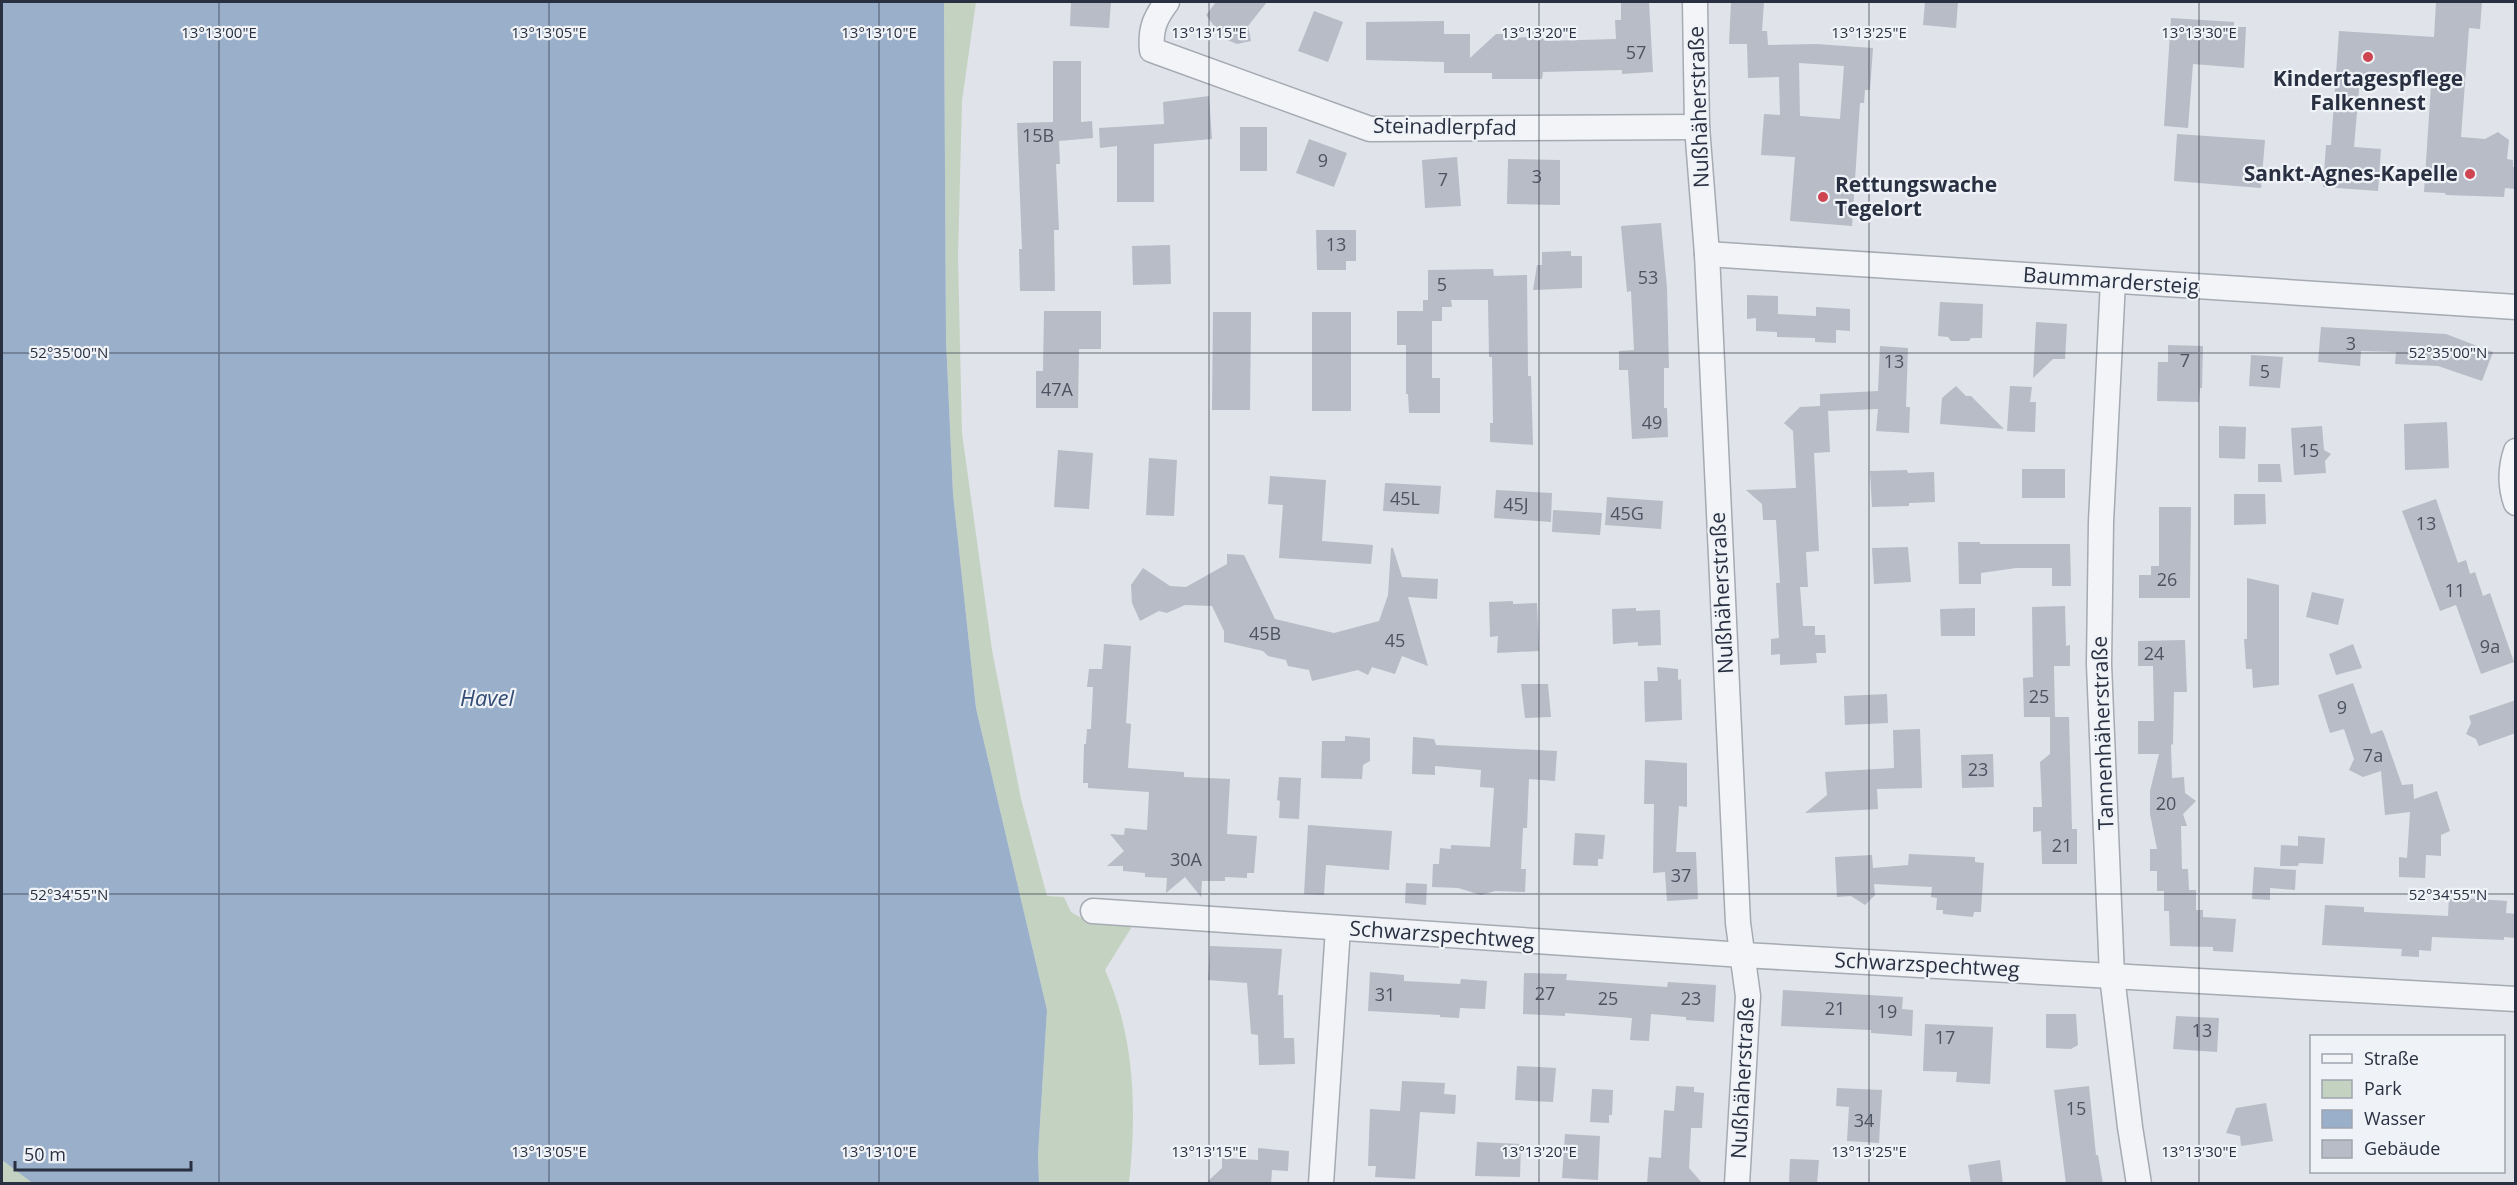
<svg xmlns="http://www.w3.org/2000/svg" width="2517" height="1185" font-family="'Open Sans',sans-serif">
	<style>
		.green { fill: #c4d3c1 }
		.water { fill: #9aafc9 }
		.building { fill: #b7bcc6; fill-rule: evenodd }
		.lines { fill: none; stroke-linecap: round; stroke-linejoin: round }
		.minor-casing { stroke: #a5aab3; stroke-width: 27 }
		.minor { stroke: #f3f4f7; stroke-width: 24 }
		.ticks { fill: none; stroke: #283041; stroke-width: 1.5; stroke-opacity: 0.45 }
		.poi-dot { fill: #cf4451; stroke: #eff2f6; stroke-width: 2 }
		.labels { text-anchor: middle; stroke-width: 4.5; stroke-linejoin: round; paint-order: stroke }
		.number-label { font-size: 18px; fill: #4c5362 }
		.poi-label { font-size: 21px; font-weight: bold; fill: #283041; stroke: #eff2f6 }
		.street-label { font-size: 21px; fill: #283041; stroke: #eff2f6 }
		.water-label { font-size: 22px; font-style: italic; fill: #324c75; stroke: #eff2f6 }
		.ticks-label { font-size: 15px; text-anchor: middle; fill: #283041; stroke: #eff2f6; stroke-width: 4.5; stroke-linejoin: round; paint-order: stroke }
	</style>
	<rect width="100%" height="100%" fill="#e0e3e9"/>
	<g class="green">
		<path d="M944,2H976L962,101L958,257L962,433L992,650L1021,799L1047,896L1064,897L1071,912L1083,919L1133,925L1105,970C1135,1036 1137,1112 1129,1183H1039L1038,1155L1047,1010L976,708L953,494L946,340Z"/>
		<path d="M2,1160L34,1183H2Z"/>
	</g>
	<path class="water" d="M2,2H944L946,340L953,494L976,708L1047,1010L1038,1155L1039,1183L34,1184L2,1160Z"/>
	<g class="building">
		<path d="M1071,2H1111L1109,28L1070,26Z"/>
		<path d="M1216,2H1267L1248,26L1251,41L1237,44L1218,36V31L1206,15Z"/>
		<path d="M1621,2H1649L1653,72L1622,74V70L1543,72L1542,79H1492V73H1444V62L1366,60V22L1444,21V34H1470V58L1496,34H1503L1506,38L1529,37L1534,29L1545,41L1616,39L1615,20H1621Z"/>
		<path d="M1731,2H1764L1762,31H1767L1768,45L1816,44L1873,48L1870,90H1865L1864,103H1860L1852,226L1790,221L1795,157L1761,155L1764,114L1780,115L1779,77L1748,78L1747,44H1729ZM1799,63L1844,66L1840,119L1800,116Z"/>
		<path d="M1925,2H1958L1956,28L1923,25Z"/>
		<path d="M2436,2H2482L2480,29L2469,28L2461,137L2485,139L2498,132L2509,140L2507,159L2513,160V167H2516V189L2505,188L2504,197L2446,195L2445,193L2424,192L2431,85L2408,80L2360,77L2354,147L2381,149L2378,191L2323,187L2326,145H2331L2339,31L2434,37Z"/>
		<path d="M1314,11L1343,22L1328,62L1298,51Z"/>
		<path d="M2171,18L2234,22V27H2246L2244,68L2193,64L2188,128L2164,126Z"/>
		<path d="M1053,61H1081V122L1092,121L1093,138L1059,141L1060,164H1056L1059,230H1054L1055,291H1020L1019,249H1022L1017,123L1053,122Z"/>
		<path d="M1209,96L1212,139L1154,144V202H1117V146L1100,148L1099,128L1164,124L1163,102Z"/>
		<rect x="1240" y="127" width="27" height="44"/>
		<path d="M2177,134L2265,140L2261,188L2174,181Z"/>
		<path d="M1309,139L1347,153L1334,187L1296,173Z"/>
		<path d="M1457,157L1461,206L1425,208L1422,160Z"/>
		<path d="M1508,159L1560,160V205L1507,204Z"/>
		<path d="M1661,223L1667,288L1669,368H1664V408H1667L1668,437L1632,439L1628,370H1619V351L1634,350L1631,291L1627,292L1621,226Z"/>
		<path d="M1316,230H1356V261H1346V270H1317Z"/>
		<path d="M1170,245L1171,284L1133,285L1132,246Z"/>
		<path d="M1571,251V256H1582V288L1533,290L1537,265H1542V252Z"/>
		<path d="M1493,269L1494,276L1527,275L1528,376H1531L1533,445L1490,442V423H1493L1492,357H1489L1488,300H1451L1452,307H1442V321H1432V378H1440V413H1409L1408,394H1406V345H1397V311H1423V300H1428V270Z"/>
		<path d="M1747,295L1778,296V314L1816,316V307L1850,309V331L1836,330V343L1815,342V338L1777,337V332L1756,331V318L1747,319Z"/>
		<path d="M1940,302L1983,304L1982,338H1971L1969,341H1951L1948,337L1938,336Z"/>
		<path d="M1044,311H1101V349H1079L1078,408H1036V371H1043Z"/>
		<path d="M1213,312H1251L1250,410H1212Z"/>
		<rect x="1312" y="312" width="39" height="99"/>
		<path d="M2036,322L2067,324L2065,359H2053L2033,378Z"/>
		<path d="M2321,327L2446,334L2493,352L2482,381L2438,366L2395,364L2396,352L2361,351L2360,366L2318,362Z"/>
		<path d="M2168,345L2203,346L2202,388H2200L2199,402L2157,401L2158,362H2168Z"/>
		<path d="M1880,346L1908,348L1906,407H1910L1909,433L1876,431L1878,409L1828,411L1830,452L1814,453L1819,551L1806,552L1808,587H1800L1803,626H1815V635H1825L1826,653H1816L1817,663L1780,665V654L1771,655V639L1779,638L1776,583H1780L1776,520H1763L1762,504L1746,490L1796,488L1793,431L1784,423L1800,407L1820,406V394L1878,391Z"/>
		<path d="M2251,355L2283,357L2280,388L2249,386Z"/>
		<path d="M1956,386L1966,396H1971L2004,429L1940,424L1942,398Z"/>
		<path d="M2010,386L2032,387L2030,402H2036L2035,432L2007,431Z"/>
		<path d="M2447,422L2449,468L2405,470L2404,424Z"/>
		<path d="M2219,426L2246,427L2245,459L2219,458Z"/>
		<path d="M2322,426L2324,450L2331,454L2325,461L2326,473L2294,475L2291,428Z"/>
		<path d="M1058,450L1093,453L1089,509L1054,507Z"/>
		<path d="M1149,458L1177,460L1174,516L1146,515Z"/>
		<path d="M2258,464H2280L2282,482H2258Z"/>
		<rect x="2022" y="469" width="43" height="29"/>
		<path d="M1907,470L1908,473L1934,472L1935,502L1909,503V506L1872,507L1870,471Z"/>
		<path d="M1270,476L1326,480L1322,541L1373,545L1371,564L1279,558L1283,505L1268,504Z"/>
		<path d="M1385,483L1441,486L1439,514L1383,511Z"/>
		<path d="M1496,490L1552,493L1551,522L1494,518Z"/>
		<path d="M2234,494H2265L2266,524L2234,525Z"/>
		<path d="M1607,497L1663,501L1661,529L1605,525Z"/>
		<path d="M2436,499L2458,563L2466,560L2470,574L2475,572L2483,596L2490,593L2514,662L2481,674L2456,605L2440,611L2402,511Z"/>
		<path d="M2159,507H2191L2190,598H2139V575H2151V566H2159Z"/>
		<path d="M1553,510L1602,513L1600,535L1552,532Z"/>
		<path d="M1958,542H1980V544H2070L2071,586H2052V568H2016L1981,573V584H1959Z"/>
		<path d="M1908,547L1911,582L1874,584L1872,548Z"/>
		<path d="M1391,548H1393L1402,577L1438,579L1437,599L1408,597L1428,666L1402,656L1395,674L1372,667L1368,675L1358,670L1312,681L1309,670L1288,666L1286,660L1268,656L1263,651L1224,642V631L1212,606L1185,605L1167,613L1159,611L1140,621L1132,603L1131,585L1143,568L1170,586L1186,587L1227,564V554L1244,555L1275,619L1334,633L1379,621L1388,595Z"/>
		<path d="M2247,578L2279,585V685L2253,688L2252,669H2246L2244,639H2247Z"/>
		<path d="M2312,592L2344,599L2338,625L2306,617Z"/>
		<path d="M1513,601V604L1537,603L1539,651L1497,653L1498,636L1490,637L1489,602Z"/>
		<path d="M2065,606L2066,646L2070,645V666H2054L2055,717H2024L2023,678L2033,677L2032,607Z"/>
		<path d="M1636,608V611L1660,610L1661,645L1638,646V642L1613,644L1612,609Z"/>
		<path d="M1975,608V636H1941L1940,609Z"/>
		<path d="M2185,640L2187,692H2174L2173,744L2171,745L2172,778L2184,777L2185,793L2196,801L2183,814L2187,826H2181L2182,869H2188L2189,890H2196V910H2203V917L2236,919L2233,952L2213,951V947L2170,946L2169,911H2164V891H2157V871H2150V849H2157L2150,814V791L2159,754H2138V721H2154L2153,666H2138V641Z"/>
		<path d="M1104,644L1131,646L1126,723L1131,724L1128,768L1184,772V777L1230,779L1227,834L1257,836L1254,873H1247V878L1225,877V881H1202L1201,897L1185,877L1166,893L1167,878L1145,877V873L1123,871V866H1107L1124,851L1110,834L1124,835L1125,828L1147,830L1149,792L1088,788V783H1083L1084,744H1086L1087,729H1091L1093,687H1087L1089,669H1102Z"/>
		<path d="M2353,644L2362,668L2336,675L2329,654Z"/>
		<path d="M1657,667L1678,669V680L1681,679L1682,720L1645,722L1644,681H1658Z"/>
		<path d="M2353,683L2371,734L2382,730L2384,734L2402,785L2413,784L2414,799L2437,791L2450,831L2441,835V856L2426,855L2425,878L2399,877V857L2407,858L2410,812L2385,815L2381,771L2363,777L2349,770L2354,759L2344,729L2330,733L2318,695Z"/>
		<path d="M1521,684H1548L1551,717L1525,718Z"/>
		<path d="M1887,694L1888,723L1845,725L1844,696Z"/>
		<path d="M2516,700V733L2479,746L2476,739L2466,734L2471,723L2469,716Z"/>
		<path d="M2050,717H2069L2072,829H2077V864H2042L2041,831L2033,832V807H2042L2040,762L2050,754Z"/>
		<path d="M1920,729L1922,788L1877,789L1878,809L1805,813L1827,795L1825,772L1894,768L1893,730Z"/>
		<path d="M1345,736L1370,738V761L1363,765L1362,779L1321,778L1322,741H1345Z"/>
		<path d="M1413,737L1434,739L1436,745L1557,751L1555,781L1529,779L1527,828H1523L1521,869H1526L1525,892L1495,891L1481,895L1458,888L1432,887L1433,864H1439L1440,848L1451,849V845L1490,847L1494,788L1480,787L1481,770L1435,766V775L1412,774Z"/>
		<path d="M1993,754L1994,787L1962,788L1961,755Z"/>
		<path d="M1645,760L1687,763V807L1679,806L1676,852H1696L1698,899L1667,901L1665,872L1653,873L1654,804H1644Z"/>
		<path d="M1279,777L1301,778L1299,819L1279,818L1280,801L1277,800Z"/>
		<path d="M1308,825L1392,831L1389,870L1326,865L1324,895L1304,894Z"/>
		<path d="M1575,833L1605,835L1603,859H1598V866L1573,865Z"/>
		<path d="M2298,836L2325,838L2323,864L2299,863L2298,866H2280L2281,845L2298,846Z"/>
		<path d="M1909,854L1975,857V862L1984,863L1981,912H1974L1973,917L1943,914V910H1936L1937,898L1931,897L1932,887L1874,884L1875,895L1865,905L1851,896L1837,897L1835,857L1872,855L1873,868L1908,865Z"/>
		<path d="M2254,867L2296,870L2295,890L2270,888V900L2252,899Z"/>
		<path d="M1406,883L1427,884L1426,905L1405,903Z"/>
		<path d="M2449,897L2507,901L2506,913L2516,914V938L2504,937V940L2432,937L2431,951L2419,950V957L2401,956L2402,949L2322,945L2325,905L2364,907V912L2448,916Z"/>
		<path d="M1210,946L1282,949L1278,995H1283L1284,1038H1294L1295,1064L1259,1065L1258,1035L1251,1034L1247,983L1208,980Z"/>
		<path d="M1370,972L1404,975V981L1460,984L1461,979L1487,981L1485,1009L1460,1008L1459,1018L1440,1017V1015L1368,1011Z"/>
		<path d="M1524,973L1567,974L1566,980L1667,987L1668,982L1716,985L1714,1022L1686,1020V1017L1651,1014L1649,1041L1630,1040L1632,1018L1565,1013V1016L1523,1014Z"/>
		<path d="M1783,990L1903,997L1902,1009L1913,1010L1912,1036L1871,1033V1030L1781,1026Z"/>
		<path d="M2046,1014H2076L2078,1045L2071,1049L2046,1048Z"/>
		<path d="M2176,1016L2219,1018L2217,1052L2173,1049Z"/>
		<path d="M1925,1024L1993,1027L1990,1084L1956,1082L1957,1072L1923,1071Z"/>
		<path d="M1517,1066L1556,1068L1553,1102L1515,1100Z"/>
		<path d="M1402,1081L1445,1083L1444,1094L1456,1095L1455,1114L1420,1112L1415,1179L1375,1177L1376,1166H1368L1370,1109L1400,1111Z"/>
		<path d="M1676,1086L1694,1087V1092L1704,1093L1702,1128H1691L1689,1168L1703,1184H1647L1649,1157L1661,1158L1664,1110L1674,1111Z"/>
		<path d="M2089,1086L2096,1155H2098L2103,1184H2066L2054,1090Z"/>
		<path d="M1837,1088L1882,1090L1879,1143L1847,1141L1849,1107L1836,1106Z"/>
		<path d="M1592,1089L1613,1090L1612,1115H1609V1123L1590,1122Z"/>
		<path d="M2266,1103L2273,1141L2241,1146L2240,1136L2226,1133L2236,1108Z"/>
		<path d="M1565,1134L1600,1136L1598,1180L1562,1178Z"/>
		<path d="M1477,1142L1521,1144L1520,1177L1475,1176Z"/>
		<path d="M1258,1148L1289,1151L1288,1171L1272,1170L1271,1184H1205L1222,1168V1158L1258,1160Z"/>
		<path d="M1790,1159L1819,1160L1817,1184H1789Z"/>
		<path d="M2000,1160L2003,1184H1971L1968,1165Z"/>
	</g>
	<g class="lines">
		<g class="minor-casing">
			<g id="minor">
				<path d="M1167,2C1155,18 1150,29 1152,50L1370,129L1697,127"/>
				<path d="M1695,2L1697,127L1707,254L1738,923L1748,996L1737,1184"/>
				<path d="M1707,254L2516,307"/>
				<path d="M2113,281L2101,522L2099,664L2112,976L2130,1127L2139,1184"/>
				<path d="M2516,451C2510,469 2510,486 2516,503"/>
				<path d="M1093,911L1743,955L2516,999"/>
				<path d="M1321,1184L1338,928"/>
			</g>
		</g>
		<use href="#minor" class="minor"/>
	</g>
	<path class="ticks" d="M219,2V1184M549,2V1184M879,2V1184M1209,2V1184M1539,2V1184M1869,2V1184M2199,2V1184M2,353H2516M2,894H2516"/>
	<g class="poi-dot">
		<circle cx="2368" cy="57" r="6"/>
		<circle cx="2470" cy="174" r="6"/>
		<circle cx="1823" cy="197" r="6"/>
	</g>
	<g class="labels">
		<g class="number-label">
			<text x="1636" y="59">57</text>
			<text x="1038" y="142">15B</text>
			<text x="1323" y="167">9</text>
			<text x="1537" y="183">3</text>
			<text x="1443" y="186">7</text>
			<text x="1336" y="251">13</text>
			<text x="1648" y="284">53</text>
			<text x="1442" y="291">5</text>
			<text x="2351" y="350">3</text>
			<text x="2185" y="367">7</text>
			<text x="1894" y="368">13</text>
			<text x="2265" y="378">5</text>
			<text x="1057" y="396">47A</text>
			<text x="1652" y="429">49</text>
			<text x="2309" y="457">15</text>
			<text x="1405" y="505">45L</text>
			<text x="1516" y="511">45J</text>
			<text x="1627" y="520">45G</text>
			<text x="2426" y="530">13</text>
			<text x="2167" y="586">26</text>
			<text x="2455" y="597">11</text>
			<text x="1265" y="640">45B</text>
			<text x="1395" y="647">45</text>
			<text x="2490" y="653">9a</text>
			<text x="2154" y="660">24</text>
			<text x="2039" y="703">25</text>
			<text x="2342" y="714">9</text>
			<text x="2373" y="762">7a</text>
			<text x="1978" y="776">23</text>
			<text x="2166" y="810">20</text>
			<text x="2062" y="852">21</text>
			<text x="1186" y="866">30A</text>
			<text x="1681" y="882">37</text>
			<text x="1545" y="1000">27</text>
			<text x="1385" y="1001">31</text>
			<text x="1608" y="1005">25</text>
			<text x="1691" y="1005">23</text>
			<text x="1835" y="1015">21</text>
			<text x="1887" y="1018">19</text>
			<text x="2202" y="1037">13</text>
			<text x="1945" y="1044">17</text>
			<text x="2076" y="1115">15</text>
			<text x="1864" y="1127">34</text>
		</g>
		<g class="poi-label">
			<text x="2368" y="86">Kindertagespflege<tspan x="2368" dy="24">Falkennest</tspan></text>
			<text x="2458" y="181" text-anchor="end">Sankt-Agnes-Kapelle</text>
			<text x="1835" y="192" text-anchor="start">Rettungswache<tspan x="1835" dy="24">Tegelort</tspan></text>
		</g>
		<g class="street-label">
			<text transform="translate(1699 107) rotate(-92)" y="7">Nußhäherstraße</text>
			<text transform="translate(1445 127) rotate(1)" y="7">Steinadlerpfad</text>
			<text transform="translate(2111 281) rotate(4)" y="7">Baummardersteig</text>
			<text transform="translate(1722 593) rotate(-93)" y="7">Nußhäherstraße</text>
			<text transform="translate(2103 733) rotate(-92)" y="7">Tannenhäherstraße</text>
			<text transform="translate(1442 935) rotate(4)" y="7">Schwarzspechtweg</text>
			<text transform="translate(1927 965) rotate(3)" y="7">Schwarzspechtweg</text>
			<text transform="translate(1743 1078) rotate(-87)" y="7">Nußhäherstraße</text>
		</g>
		<g class="water-label">
			<text x="487" y="706">Havel</text>
		</g>
	</g>
	<g class="ticks-label">
		<text x="219" y="38">13°13'00"E</text>
		<text x="549" y="38">13°13'05"E</text>
		<text x="879" y="38">13°13'10"E</text>
		<text x="1209" y="38">13°13'15"E</text>
		<text x="1539" y="38">13°13'20"E</text>
		<text x="1869" y="38">13°13'25"E</text>
		<text x="2199" y="38">13°13'30"E</text>
		<text x="69" y="358">52°35'00"N</text>
		<text x="2448" y="358">52°35'00"N</text>
		<text x="69" y="900">52°34'55"N</text>
		<text x="2448" y="900">52°34'55"N</text>
		<text x="549" y="1157">13°13'05"E</text>
		<text x="879" y="1157">13°13'10"E</text>
		<text x="1209" y="1157">13°13'15"E</text>
		<text x="1539" y="1157">13°13'20"E</text>
		<text x="1869" y="1157">13°13'25"E</text>
		<text x="2199" y="1157">13°13'30"E</text>
	</g>
	<rect width="2517" height="1185" fill="none" stroke="#283041" stroke-width="6"/>
	<rect x="2310" y="1035" width="195" height="138" fill="#eff2f6" stroke="#9fa4ae" stroke-width="1.5"/>
	<rect x="2322" y="1054" width="30" height="9" fill="#f3f4f7" stroke="#9fa4ae" stroke-width="1.5"/>
	<text x="2364" y="1065" font-size="18" fill="#283041">Straße</text>
	<rect x="2322" y="1080" width="30" height="18" fill="#c4d3c1" stroke="#9fa4ae" stroke-width="1.5"/>
	<text x="2364" y="1095" font-size="18" fill="#283041">Park</text>
	<rect x="2322" y="1110" width="30" height="18" fill="#9aafc9" stroke="#9fa4ae" stroke-width="1.5"/>
	<text x="2364" y="1125" font-size="18" fill="#283041">Wasser</text>
	<rect x="2322" y="1140" width="30" height="18" fill="#b7bcc6" stroke="#9fa4ae" stroke-width="1.5"/>
	<text x="2364" y="1155" font-size="18" fill="#283041">Gebäude</text>
	<path d="M15 1161v9h176v-9" fill="none" stroke="#283041" stroke-width="3"/>
	<text x="24" y="1161" font-size="18" fill="#283041" stroke="#eff2f6" stroke-width="4.5" paint-order="stroke">50 m</text>
</svg>
